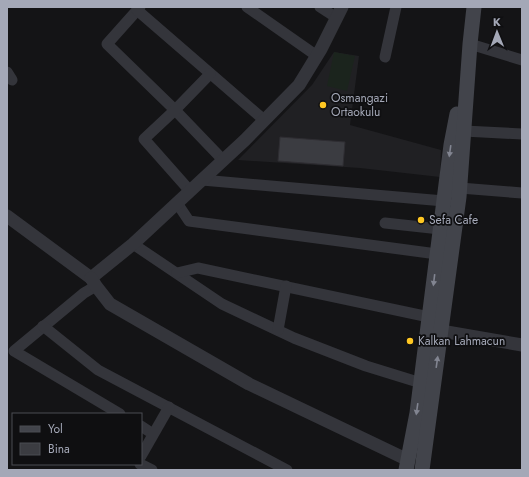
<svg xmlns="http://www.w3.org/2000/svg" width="529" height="477" font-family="Jost,sans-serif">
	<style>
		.built { fill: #202023 }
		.green { fill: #1b241d }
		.building { fill: #3b3c41; stroke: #2e2d32 }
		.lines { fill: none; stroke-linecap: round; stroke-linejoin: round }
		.minor { stroke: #34353b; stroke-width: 11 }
		.tertiary { stroke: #34353b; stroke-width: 13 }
		.secondary { stroke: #42444b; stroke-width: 15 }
		.oneway { fill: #828591 }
		.poi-dot { fill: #ffc722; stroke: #0f0f11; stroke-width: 1.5 }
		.labels { text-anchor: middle; stroke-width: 3.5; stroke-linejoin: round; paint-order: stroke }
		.poi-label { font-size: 12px; fill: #a4a8b7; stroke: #0f0f11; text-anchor: start }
	</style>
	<rect width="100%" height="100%" fill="#141416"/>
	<path class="built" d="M334,52L359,56L350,125L441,150L440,177L360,168L238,160L312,85Z"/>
	<path class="green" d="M334,52L355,56L347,91L327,86Z"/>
	<path class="building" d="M280,137L345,142L343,166L278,161Z"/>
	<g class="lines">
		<g class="minor">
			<path d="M140,7L107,44L175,110L223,160"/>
			<path d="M247,7L317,56"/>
			<path d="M320,7L337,18"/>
			<path d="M137,10L264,120"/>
			<path d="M470,44L522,60"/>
			<path d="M385,57L396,7"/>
			<path d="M7,72L12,80"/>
			<path d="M464,131L522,134"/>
			<path d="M202,180L444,201"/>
			<path d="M460,188L522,193"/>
			<path d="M190,191L144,139L175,110L210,74"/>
			<path d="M177,203L189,221L437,254"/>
			<path d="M385,223L440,229"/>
			<path d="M133,244L222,304L294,338L366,366L421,383"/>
			<path d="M177,273L198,268L429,317"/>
			<path d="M96,286L84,293L14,351L120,414"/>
			<path d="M43,326L98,370L287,470"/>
			<path d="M278,330L286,286"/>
			<path d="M141,426L153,434"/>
			<path d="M141,456L169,407"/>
			<path d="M140,464L152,470"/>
		</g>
		<g class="tertiary">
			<path d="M7,216L91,278L133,244L190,191L245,140L299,85L321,49L342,7"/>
			<path d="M91,278L96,286L110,304L249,384L408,460"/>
			<path d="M441,331L522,345"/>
		</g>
		<g class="secondary">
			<path d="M406,470L417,413L451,145L457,114"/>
			<path d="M422,470L459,197L470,44L474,7"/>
		</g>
	</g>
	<defs><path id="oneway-solid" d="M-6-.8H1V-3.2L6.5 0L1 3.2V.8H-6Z"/></defs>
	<g class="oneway">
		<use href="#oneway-solid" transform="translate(450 151) rotate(98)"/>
		<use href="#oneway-solid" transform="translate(434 280) rotate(97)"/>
		<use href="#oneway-solid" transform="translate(437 362) rotate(-82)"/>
		<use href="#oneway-solid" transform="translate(417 409) rotate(98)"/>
	</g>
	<g class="poi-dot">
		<circle cx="323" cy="105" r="4"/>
		<circle cx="421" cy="220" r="4"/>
		<circle cx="410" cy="341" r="4"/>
	</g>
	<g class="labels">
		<g class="poi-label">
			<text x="331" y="102">Osmangazi<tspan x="331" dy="14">Ortaokulu</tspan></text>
			<text x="429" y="224">Sefa Cafe</text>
			<text x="418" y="345">Kalkan Lahmacun</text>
		</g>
	</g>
	<rect width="529" height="477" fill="none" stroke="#a4a8b7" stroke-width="16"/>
	<rect x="12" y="413" width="130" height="52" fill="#0f0f11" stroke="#4b4c53"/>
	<rect x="20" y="426" width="20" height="6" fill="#42444b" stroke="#4b4c53"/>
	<text x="48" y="433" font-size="12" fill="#a4a8b7">Yol</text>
	<rect x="20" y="443" width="20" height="12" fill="#3b3c41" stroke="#4b4c53"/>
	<text x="48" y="453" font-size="12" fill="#a4a8b7">Bina</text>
	<g transform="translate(497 32) rotate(359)" stroke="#0f0f11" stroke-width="3" paint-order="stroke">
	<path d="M0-3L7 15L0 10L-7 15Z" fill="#a4a8b7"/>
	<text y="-6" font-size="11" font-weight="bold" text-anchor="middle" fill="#a4a8b7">K</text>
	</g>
</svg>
